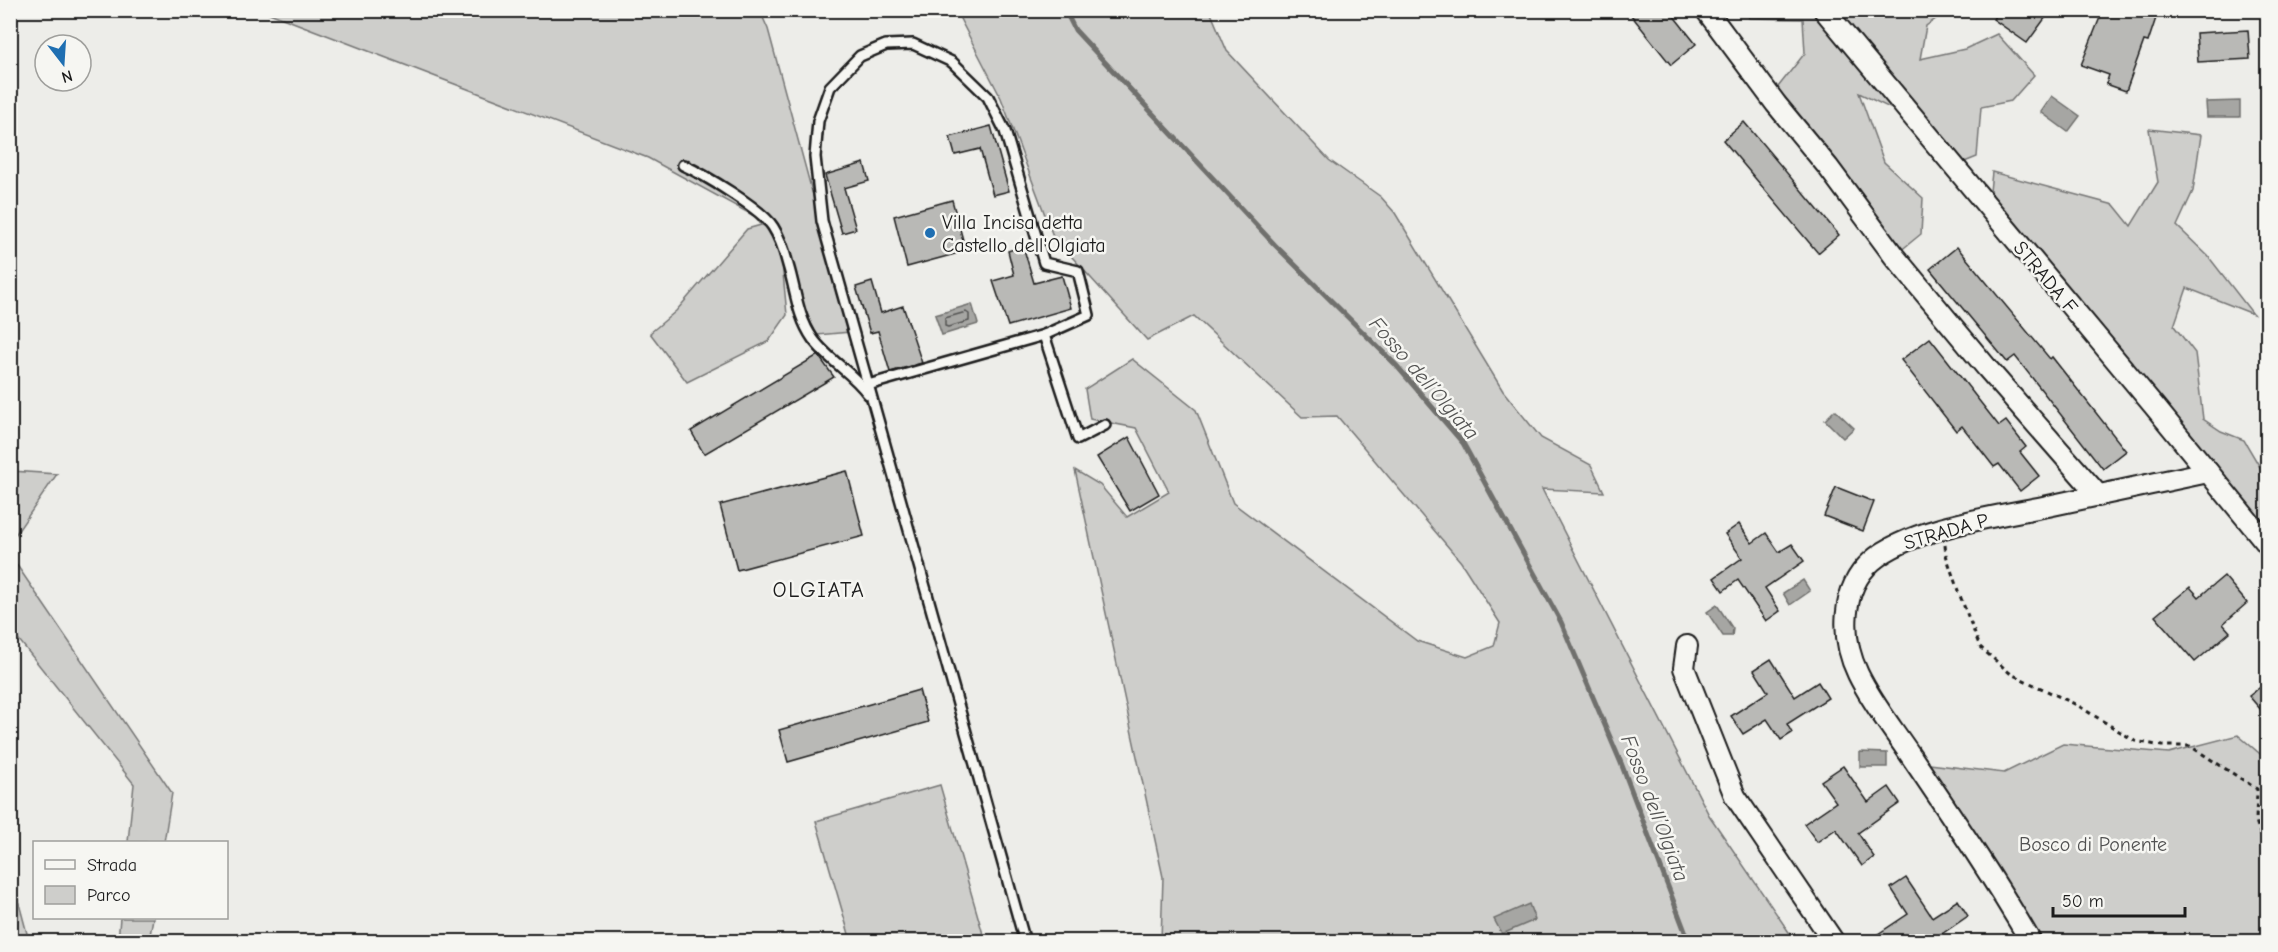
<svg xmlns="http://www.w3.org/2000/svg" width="2278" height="952" font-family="'Comic Neue',sans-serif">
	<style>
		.green { fill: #cececb; stroke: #757574; stroke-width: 1.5 }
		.water { fill: #a6a6a3; stroke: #6f6f6d; stroke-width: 1.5 }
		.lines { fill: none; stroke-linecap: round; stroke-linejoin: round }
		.shore { stroke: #535352; stroke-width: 1.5 }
		.stream { stroke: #6f6f6d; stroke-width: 5 }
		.building { fill: #b9b9b6; stroke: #1c1c1c; stroke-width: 1.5 }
		.lane-casing { stroke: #1c1c1c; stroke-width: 14 }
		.street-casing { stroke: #1c1c1c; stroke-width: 24 }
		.path { stroke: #1c1c1c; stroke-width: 3; stroke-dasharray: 4.5 4.5; stroke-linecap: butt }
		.lane { stroke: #f6f6f2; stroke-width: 9 }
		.street { stroke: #f6f6f2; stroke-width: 20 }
		.poi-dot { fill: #1f6fb2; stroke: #f6f6f2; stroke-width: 2 }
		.labels { text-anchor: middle; stroke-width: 5; stroke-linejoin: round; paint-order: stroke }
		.poi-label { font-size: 20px; fill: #1c1c1c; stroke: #f6f6f2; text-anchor: start }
		.street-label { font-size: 20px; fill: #1c1c1c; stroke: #f6f6f2 }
		.park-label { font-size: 20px; fill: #515151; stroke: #f6f6f2 }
		.water-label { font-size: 21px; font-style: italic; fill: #535352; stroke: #f6f6f2 }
		.quarter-label { font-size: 22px; letter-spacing: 1.5px; fill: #1c1c1c; stroke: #f6f6f2 }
	</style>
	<rect width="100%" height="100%" fill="#edede9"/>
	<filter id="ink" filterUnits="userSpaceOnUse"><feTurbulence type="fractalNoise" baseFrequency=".0167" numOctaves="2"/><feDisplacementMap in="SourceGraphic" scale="12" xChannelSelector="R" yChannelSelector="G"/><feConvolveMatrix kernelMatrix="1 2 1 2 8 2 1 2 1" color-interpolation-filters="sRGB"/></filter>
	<g filter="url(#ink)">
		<g class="green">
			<path d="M264,11H760L768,29L850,332L817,335L798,297L790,251L768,221L762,225L770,228L782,263L787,315L769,341L687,382L650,333L676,311L747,229L761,225L756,217L648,158Z"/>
			<path d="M956,11H1210L1227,51L1329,160L1381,197L1395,213L1503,391L1541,438L1591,465L1604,492L1542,489L1709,815L1795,941H1161L1163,877L1075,470L1100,485L1127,517L1169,492L1136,428L1090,419L1085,389L1132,359L1196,410L1233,503L1417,641L1467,657L1494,646L1500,623L1461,562L1337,416L1302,417L1194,316L1147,340L1053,236L1001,98Z"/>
			<path d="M1747,11H1947L1926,26L1920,59L1965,49L1997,34L2034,75L2011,101L1981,107L1977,157L1957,165L1915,120L1859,93L1884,162L1923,198L1921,234L1894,256L1774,92L1805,53L1803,19L1749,18Z"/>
			<path d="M2149,129L2201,135L2193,191L2177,226L2208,256L2253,314L2187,288L2174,326L2195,353L2203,419L2221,431L2244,440L2261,469L2267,465V537L1989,201L1992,172L2114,205L2131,226L2158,182Z"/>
			<path d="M11,471L57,474L11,541L10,471Z"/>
			<path d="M10,555L172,793L164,842H128L134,784L11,630Z"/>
			<path d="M2238,735L2266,759L2267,763V941H2031L1929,764L2004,773L2063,744L2169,753Z"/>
			<path d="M940,785L985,941H851L816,821Z"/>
			<path d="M11,875L13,881L29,941H11Z"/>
			<path d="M120,918H153L149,941H118Z"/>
		</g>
		<g class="water">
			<path d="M2052,96L2080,116L2068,132L2041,112Z"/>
			<path d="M2240,101V117H2207L2206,102Z"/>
			<path d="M972,304L978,324L942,335L935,315Z"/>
			<path d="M1835,410L1854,428L1843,438L1825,420Z"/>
			<path d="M1803,580L1810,591L1790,605L1783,593Z"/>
			<path d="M1717,605L1733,629L1732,636H1723L1707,612Z"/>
			<path d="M1860,752L1887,753V767H1860Z"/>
			<path d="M1529,904L1535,920L1502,934L1494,919Z"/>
		</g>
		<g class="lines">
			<path class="shore" d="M966,312L969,314V321L948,327L945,326V318Z"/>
			<path class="stream" d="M1065,10L1075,30L1275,245L1396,365L1463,443L1561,622L1621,763L1689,942"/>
		</g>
		<g class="building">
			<path d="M1627,10H1669L1696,44L1671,65Z"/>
			<path d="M1999,10H2051L2027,43L1993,19Z"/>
			<path d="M2103,10H2144L2157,15L2148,42L2144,41L2126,91L2106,84L2109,75L2081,65Z"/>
			<path d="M2248,30L2250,59L2198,62L2196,33Z"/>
			<path d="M1744,122L1839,235L1818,253L1723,140Z"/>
			<path d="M991,126L1009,191L993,195L980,149L955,155L950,137Z"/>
			<path d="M864,163L869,181L844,188L856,229L842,233L825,175Z"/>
			<path d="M952,200L966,251L907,267L894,216Z"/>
			<path d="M1023,246L1034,283L1062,276L1071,308L1008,326L993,281L1014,275L1008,251Z"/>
			<path d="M1957,247L2050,359L2052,357L2126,451L2103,469L2015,356L2007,362L1930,269Z"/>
			<path d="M872,282L881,313L903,306L922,363L890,372L878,331L870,333L856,287Z"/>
			<path d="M1930,338L1999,426L2006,421L2026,447L2020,452L2039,476L2020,491L1999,464L1994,467L1962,426L1956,431L1901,360Z"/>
			<path d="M818,355L834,377L704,454L691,431Z"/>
			<path d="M1129,437L1159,494L1130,511L1097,457Z"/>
			<path d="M847,471L864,536L737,570L720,505Z"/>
			<path d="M1836,487L1874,502L1863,531L1824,516Z"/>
			<path d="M1739,524L1752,543L1766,533L1779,552L1792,544L1804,561L1765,588L1780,611L1766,621L1738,580L1723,591L1714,578L1742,558L1725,534Z"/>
			<path d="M2224,576L2247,603L2223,624L2230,632L2195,662L2155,616L2190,587L2199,597Z"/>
			<path d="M1771,659L1795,697L1818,682L1828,698L1787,724L1792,733L1781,740L1767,719L1743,734L1731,716L1768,692L1754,670Z"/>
			<path d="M2268,681V718L2249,696Z"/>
			<path d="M919,690L928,722L788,762L779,730Z"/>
			<path d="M1843,766L1868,802L1889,787L1900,803L1858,833L1874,857L1862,866L1836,829L1817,842L1804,824L1836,802L1821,781Z"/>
			<path d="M1906,878L1932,917L1958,900L1968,916L1930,942H1866L1908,914L1891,888Z"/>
		</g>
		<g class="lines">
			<g class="lane-casing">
				<g id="lane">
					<path d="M683,165C703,174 762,209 773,227C780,238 785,253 788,265C796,291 797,316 813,339C828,360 853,373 868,394"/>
					<path d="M1044,335L1078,439L1105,425"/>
					<path d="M868,385L1044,335L1089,315L1078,271L1044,263L1005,131L988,97L952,62L913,44L886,45L860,56L830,87L818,121L815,157L822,221L1025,942"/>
				</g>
			</g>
			<g class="street-casing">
				<g id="street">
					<path d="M1706,10L1776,104L1828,167L1894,256L1987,368L2099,496"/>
					<path d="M1824,10L2155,407L2268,545"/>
					<path d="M1687,646L1684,668L1735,796L1834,942"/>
					<path d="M2031,942C1995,880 1955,821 1915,762C1896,733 1873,705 1858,674C1841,639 1840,589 1872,561C1910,528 1998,516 2048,506C2101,495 2155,483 2208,472"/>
				</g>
			</g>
			<path class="path" d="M1945,545L1946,555L1957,588L1980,647L2011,674L2077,705L2135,741L2162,746H2190L2257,789L2256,821L2268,858"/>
			<use href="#lane" class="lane"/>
			<use href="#street" class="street"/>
		</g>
	</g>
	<circle class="poi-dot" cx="930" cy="233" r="6"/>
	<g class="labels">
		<g class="poi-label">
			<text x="942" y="229">Villa Incisa detta<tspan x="942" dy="23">Castello dell'Olgiata</tspan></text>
		</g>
		<g class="street-label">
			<text transform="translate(2046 277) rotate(50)" y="7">STRADA F</text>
			<text transform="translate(1946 531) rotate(-16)" y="7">STRADA P</text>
		</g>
		<g class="park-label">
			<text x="2093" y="851">Bosco di Ponente</text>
		</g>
		<g class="water-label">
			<text transform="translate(1424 378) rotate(49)" y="7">Fosso dell’Olgiata</text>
			<text transform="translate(1655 808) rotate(69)" y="7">Fosso dell’Olgiata</text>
		</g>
		<g class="quarter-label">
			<text x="819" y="597">OLGIATA</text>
		</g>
	</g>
	<rect width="2278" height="952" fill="none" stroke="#f6f6f2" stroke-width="36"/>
	<rect x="18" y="18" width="2242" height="916" fill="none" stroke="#1c1c1c" stroke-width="2" filter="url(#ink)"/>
	<rect x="33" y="841" width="195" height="78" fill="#f6f6f2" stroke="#9f9f9c" stroke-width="1.5"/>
	<rect x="45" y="860" width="30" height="9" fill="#f6f6f2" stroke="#9f9f9c" stroke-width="1.5"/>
	<text x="87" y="871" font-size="18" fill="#1c1c1c">Strada</text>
	<rect x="45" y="886" width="30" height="18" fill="#cececb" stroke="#9f9f9c" stroke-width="1.5"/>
	<text x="87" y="901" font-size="18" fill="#1c1c1c">Parco</text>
	<g transform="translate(63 63) rotate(163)"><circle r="28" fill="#f6f6f2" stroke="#9f9f9c" stroke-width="1.5"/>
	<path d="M0-4.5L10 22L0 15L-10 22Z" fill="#1f6fb2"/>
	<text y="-9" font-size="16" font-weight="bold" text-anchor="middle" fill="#1c1c1c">N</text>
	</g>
	<path d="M2053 907v9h132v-9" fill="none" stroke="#1c1c1c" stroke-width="3"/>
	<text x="2062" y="907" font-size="18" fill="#1c1c1c" stroke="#f6f6f2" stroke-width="4.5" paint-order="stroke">50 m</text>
</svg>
